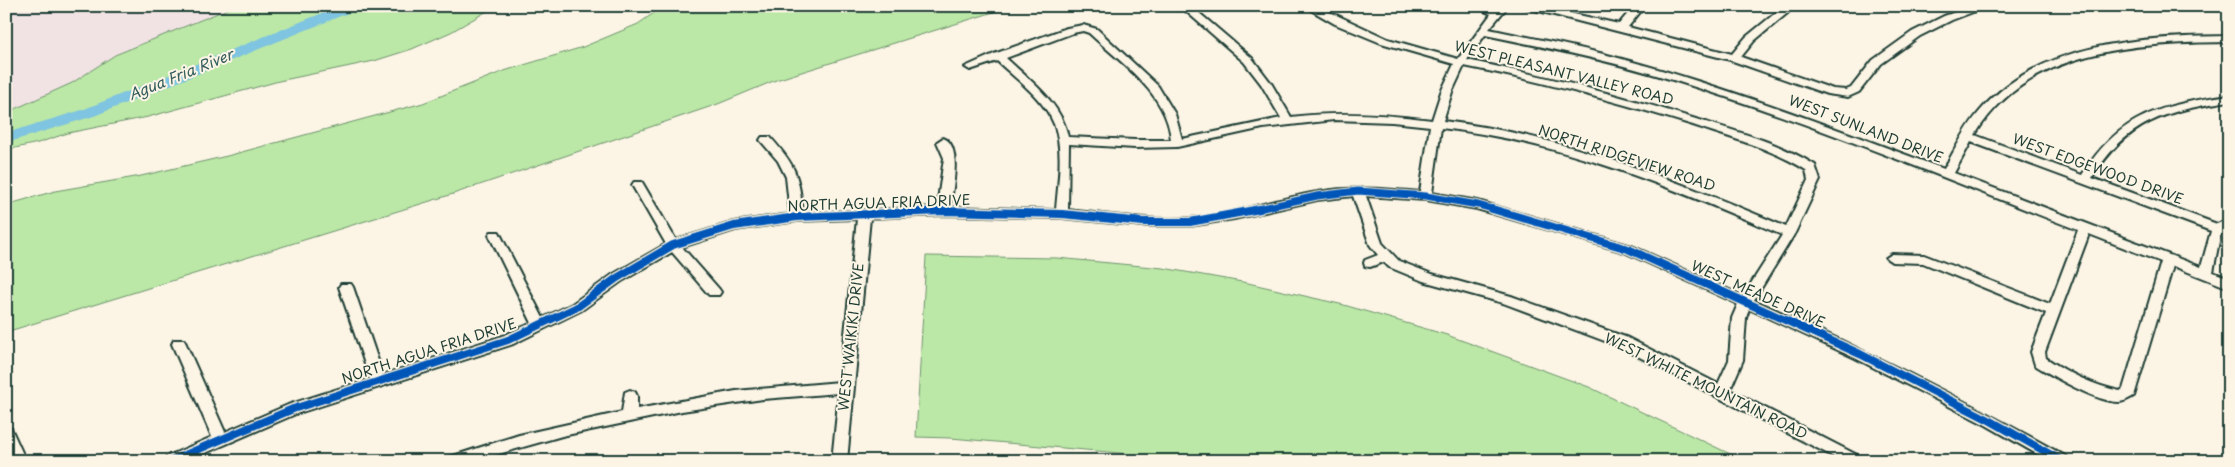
<svg xmlns="http://www.w3.org/2000/svg" width="2235" height="467" font-family="'Playpen Sans',sans-serif">
	<style>
		.built { fill: #f1e2e3 }
		.green { fill: #bbe8a6; stroke: #6d926d }
		.lines { fill: none; stroke-linecap: round; stroke-linejoin: round }
		.river { fill: #7fc4e0; fill-rule: evenodd }
		.minor-casing { stroke: #1f3d34; stroke-width: 4 }
		.minor { fill: #fcf5e5; fill-rule: evenodd }
		.cycleway-far1-casing { stroke: #fcf5e5; stroke-width: 9 }
		.cycleway-casing { stroke: #fcf5e5; stroke-width: 11 }
		.cycleway-far1 { stroke: #0057b8; stroke-width: 7 }
		.cycleway { stroke: #0057b8; stroke-width: 8 }
		.labels { text-anchor: middle; stroke-width: 4; stroke-linejoin: round; paint-order: stroke }
		.street-label { font-size: 14px; fill: #1f3d34; stroke: #fcf5e5 }
		.water-label { font-size: 15px; font-style: italic; fill: #375f5f; stroke: #fcf5e5 }
	</style>
	<rect width="100%" height="100%" fill="#fcf5e5"/>
	<filter id="ink" filterUnits="userSpaceOnUse"><feTurbulence type="fractalNoise" baseFrequency=".02" numOctaves="2"/><feDisplacementMap in="SourceGraphic" scale="10" xChannelSelector="R" yChannelSelector="G"/><feConvolveMatrix kernelMatrix="1 2 1 2 8 2 1 2 1" color-interpolation-filters="sRGB"/></filter>
	<g filter="url(#ink)">
		<path class="built" d="M6,6H235L115,55L72,83L6,113Z"/>
		<g class="green">
			<path d="M235,6H496L451,32L412,49L374,61L279,81L148,117L68,133L38,143L6,150V113L72,83L115,55Z"/>
			<path d="M664,6H1013L776,80L718,104L453,194L6,332V205L55,191L141,176L227,156L423,103L504,71L583,47L638,24Z"/>
			<path d="M926,256L1057,258L1163,268L1248,283L1344,305L1447,335L1589,387L1745,461H1156L1119,453L951,438L916,437Z"/>
		</g>
		<g class="lines">
			<path class="river" d="M340,6H360L358,9L94,116L6,143V133L82,110Z"/>
			<g class="minor-casing">
				<g id="minor">
					<path d="M1180,6H1191L1252,58L1271,83L1291,117C1338,111 1385,114 1432,120L1441,92L1454,64L1381,43L1335,24L1304,6H1317L1388,39L1458,59L1491,14L1473,6H1488L1495,9L1497,6H1508L1489,29C1530,38 1571,45 1611,56C1725,86 1834,128 1944,169C1955,150 1965,128 1980,111C2040,41 2143,37 2229,36V42C2137,43 2027,48 1975,135L2082,175C2120,114 2162,105 2229,95V101C2165,111 2127,121 2092,178L2217,224L2229,219V229L2220,236L2213,272L2229,278V288L2173,266L2134,396C2130,398 2124,402 2119,402C2097,402 2054,377 2035,365L2031,352L2046,313L1923,263L1892,262L1886,258L1892,254L1924,255L2050,304L2078,230C1944,178 1810,122 1673,80C1611,61 1548,48 1485,35L1467,60C1545,76 1623,96 1699,120C1739,132 1780,143 1815,165L1820,180L1795,233L1754,300C1861,348 1965,400 2067,457L2069,461H2049L1986,425L1855,358L1749,309L1746,318L1743,360L1730,390L1861,457L1863,461H1842L1618,346L1503,303L1423,281L1389,267L1384,262L1370,267L1365,266L1364,263L1365,260L1378,255L1370,245L1353,196L1317,200L1234,219L1190,226H1143L1062,218L943,215L870,218L847,461H832L839,393L763,399L682,411L562,436L474,461H448L450,457L519,435L622,412L625,392L630,390L635,392L637,396V409L736,391L840,382L857,219L797,221L735,230L682,247L719,289L721,292L719,295H709L672,252L622,281L582,310L513,344L298,413L187,461H164L166,457L212,437L172,344L174,340H184L186,344L225,432L288,405L370,379L339,287L341,284H351L353,287L383,375L503,336L532,323L489,235L491,232H499L543,318L572,304L612,275L666,244L632,185L634,182H642L676,240L734,222L790,214L786,177L778,161L760,140L762,137H770C797,167 798,174 803,213L937,207L944,158L937,142L943,138C963,144 952,192 950,207L1056,210C1058,183 1064,150 1054,124C1044,99 1016,79 997,61L970,70L965,67L994,54L1067,28L1083,25L1097,29L1158,86L1175,114L1182,139L1281,118L1261,84L1244,62ZM1083,31L1089,33C1120,62 1168,94 1171,140H1135L1068,137C1062,103 1029,80 1006,58L1073,33ZM1464,66C1541,81 1618,102 1693,125C1731,138 1771,148 1806,170L1808,180L1786,227C1679,181 1559,134 1443,121L1452,92ZM1334,120L1392,122L1430,126L1420,192C1385,189 1352,186 1318,192C1275,199 1234,214 1190,218C1150,221 1108,214 1068,210L1069,144L1135,148L1177,147L1263,128ZM1441,128C1560,141 1674,188 1782,235L1743,296L1632,246L1478,201L1432,193ZM1971,142L2211,231L2201,267L1954,173ZM1366,196L1426,200L1477,209L1624,252L1738,304L1732,318L1729,360L1718,384L1628,338L1511,296L1432,274L1399,261L1382,243ZM2089,234L2161,262L2123,389L2120,391C2094,386 2068,373 2046,358L2045,352Z"/>
					<path d="M1519,6H1538L1619,24L1634,6H1645L1628,27L1732,54L1746,37L1784,6H1796L1754,41L1741,57L1833,89L1846,90L1851,88L1873,60L1912,32L1944,16L1973,6H1989L1952,20L1920,36L1881,64L1859,92L1848,97L1827,94L1730,60Z"/>
					<path d="M6,426L11,428L26,461H11L6,449Z"/>
				</g>
			</g>
			<use href="#minor" class="minor"/>
			<g class="cycleway-far1-casing">
				<path id="cycleway-far1" d="M1254,210L1317,196L1358,191L1426,196L1478,205L1496,210"/>
			</g>
			<g class="cycleway-casing">
				<g id="cycleway">
					<path d="M1492,209L1628,249L1860,354L1991,421L2062,461"/>
					<path d="M171,461L293,409L508,340L577,307L617,278L673,245L734,226L797,217L943,211L1062,214L1143,222H1190L1260,209"/>
				</g>
			</g>
			<use href="#cycleway-far1" class="cycleway-far1"/>
			<use href="#cycleway" class="cycleway"/>
		</g>
	</g>
	<g class="labels">
		<g class="street-label">
			<text transform="translate(1564 73) rotate(14)" y="5">WEST PLEASANT VALLEY ROAD</text>
			<text transform="translate(1866 129) rotate(21)" y="5">WEST SUNLAND DRIVE</text>
			<text transform="translate(1627 158) rotate(18)" y="5">NORTH RIDGEVIEW ROAD</text>
			<text transform="translate(2098 169) rotate(20)" y="5">WEST EDGEWOOD DRIVE</text>
			<text transform="translate(879 203) rotate(-2)" y="5">NORTH AGUA FRIA DRIVE</text>
			<text transform="translate(1758 294) rotate(24)" y="5">WEST MEADE DRIVE</text>
			<text transform="translate(851 337) rotate(-84)" y="5">WEST WAIKIKI DRIVE</text>
			<text transform="translate(429 351) rotate(-18)" y="5">NORTH AGUA FRIA DRIVE</text>
			<text transform="translate(1706 386) rotate(26)" y="5">WEST WHITE MOUNTAIN ROAD</text>
		</g>
		<g class="water-label">
			<text transform="translate(181 75) rotate(-22)" y="5">Agua Fria River</text>
		</g>
	</g>
	<rect width="2235" height="467" fill="none" stroke="#fcf5e5" stroke-width="25"/>
	<rect x="12" y="12" width="2210" height="442" fill="none" stroke="#1f3d34" stroke-width="2" filter="url(#ink)"/>
</svg>
